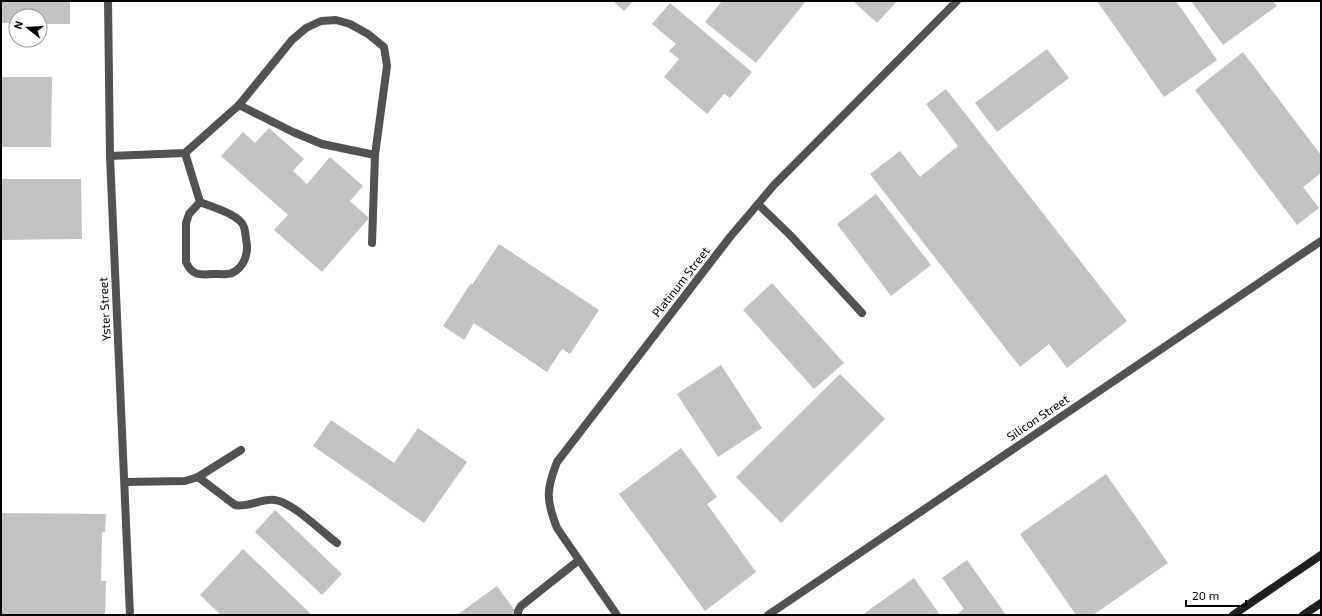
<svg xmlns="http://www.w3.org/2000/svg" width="1322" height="616" font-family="'Exo 2',sans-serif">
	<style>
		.building { fill: #c2c2c2 }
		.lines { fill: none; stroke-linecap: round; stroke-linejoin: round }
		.service { stroke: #525252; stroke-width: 8 }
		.minor { stroke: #525252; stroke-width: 8 }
		.secondary { stroke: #1f1f1f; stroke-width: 8 }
		.labels { text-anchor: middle; stroke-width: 4; stroke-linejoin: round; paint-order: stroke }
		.street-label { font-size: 12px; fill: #000; stroke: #fff }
	</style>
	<rect width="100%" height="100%" fill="#fff"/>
	<g class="building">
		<path d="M1,1H70V24H40V16H16V23H1Z"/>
		<path d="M613,1H633L624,11Z"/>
		<path d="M722,1H806L756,63L705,22Z"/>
		<path d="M853,1H897L877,23Z"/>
		<path d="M1097,1H1176L1217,60L1164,97Z"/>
		<path d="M1191,1H1273L1277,6L1223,45Z"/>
		<path d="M670,3L752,72L730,98L724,94L707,114L664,77L679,59L669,51L676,44L652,24Z"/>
		<path d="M1047,49L1069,78L997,132L975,103Z"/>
		<path d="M1243,52L1321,155V173L1303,187L1319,208L1297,225L1195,90Z"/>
		<path d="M1,77H52L51,147H1Z"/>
		<path d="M946,89L1127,321L1067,368L1049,344L1020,367L870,174L900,151L920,177L958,146L926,104Z"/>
		<path d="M269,128L304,159L293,171L307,184L330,157L363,186L350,201L369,218L322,272L274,230L288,215L221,156L243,132L255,143Z"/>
		<path d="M1,179H81L82,239L1,240Z"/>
		<path d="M876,194L931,265L891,296L837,224Z"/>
		<path d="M499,244L599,310L570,354L562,349L547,372L474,323L464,340L443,326L471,283L472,285Z"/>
		<path d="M772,283L844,363L814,389L743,310Z"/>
		<path d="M721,365L762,428L718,457L677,394Z"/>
		<path d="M840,374L885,419L781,523L736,477Z"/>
		<path d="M331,420L394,463L418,428L467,462L424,523L313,446Z"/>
		<path d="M681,448L717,497L707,504L756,572L705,611L619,494Z"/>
		<path d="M1106,474L1168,563L1093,615H1076L1020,534Z"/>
		<path d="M275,510L342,574L322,595L255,532Z"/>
		<path d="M1,513L106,514L105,532H102L101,581H106L105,615H1Z"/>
		<path d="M243,549L312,615H221L200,595Z"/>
		<path d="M967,560L1006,615H956L964,609L942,578Z"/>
		<path d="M914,578L940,615H862Z"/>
		<path d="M497,586L518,615H457Z"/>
	</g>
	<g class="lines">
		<g class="service">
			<path d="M239,105L293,132L322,144L375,155"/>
			<path d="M185,153L200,202C212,207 229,211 239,220C245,225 245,231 246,239C249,252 245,267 232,273C227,275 219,274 214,274C200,275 192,276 186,262V223L189,214L200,202"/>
			<path d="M110,156L185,153L239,105L292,40L306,28L321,21L336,20L350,24L368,34L384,47L387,66L375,155L372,243"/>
			<path d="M758,204L790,235L862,313"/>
			<path d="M198,477L235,505C249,508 261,498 275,500C292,502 322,532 337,543"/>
			<path d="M125,482L185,481L198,477L241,450"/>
			<path d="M518,615V611L521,606L579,560"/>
			<path d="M617,615L557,528C546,500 546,490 557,462L730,237L774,185L957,1"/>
		</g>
		<g class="minor">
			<path d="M108,1L110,156L130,615"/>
			<path d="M768,615L1321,241"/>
		</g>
		<g class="secondary">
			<path d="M1233,615L1321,555"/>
			<path d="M1303,615L1321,603"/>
		</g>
	</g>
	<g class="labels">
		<g class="street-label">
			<text transform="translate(681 282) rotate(-52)" y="4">Platinum Street</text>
			<text transform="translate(105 309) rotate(-93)" y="4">Yster Street</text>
			<text transform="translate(1038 418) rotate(-34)" y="4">Silicon Street</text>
		</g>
	</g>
	<rect width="1322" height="616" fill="none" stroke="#000000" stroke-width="4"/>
	<g transform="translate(28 28) rotate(287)"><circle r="19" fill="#ffffff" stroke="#999999"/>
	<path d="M0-3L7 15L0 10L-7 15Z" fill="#000000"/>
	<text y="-6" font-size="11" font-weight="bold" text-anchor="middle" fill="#000000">N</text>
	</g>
	<path d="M1186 600v6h60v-6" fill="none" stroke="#000000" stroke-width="2"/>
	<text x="1192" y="600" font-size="12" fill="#000000" stroke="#ffffff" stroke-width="3" paint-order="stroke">20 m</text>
</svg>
